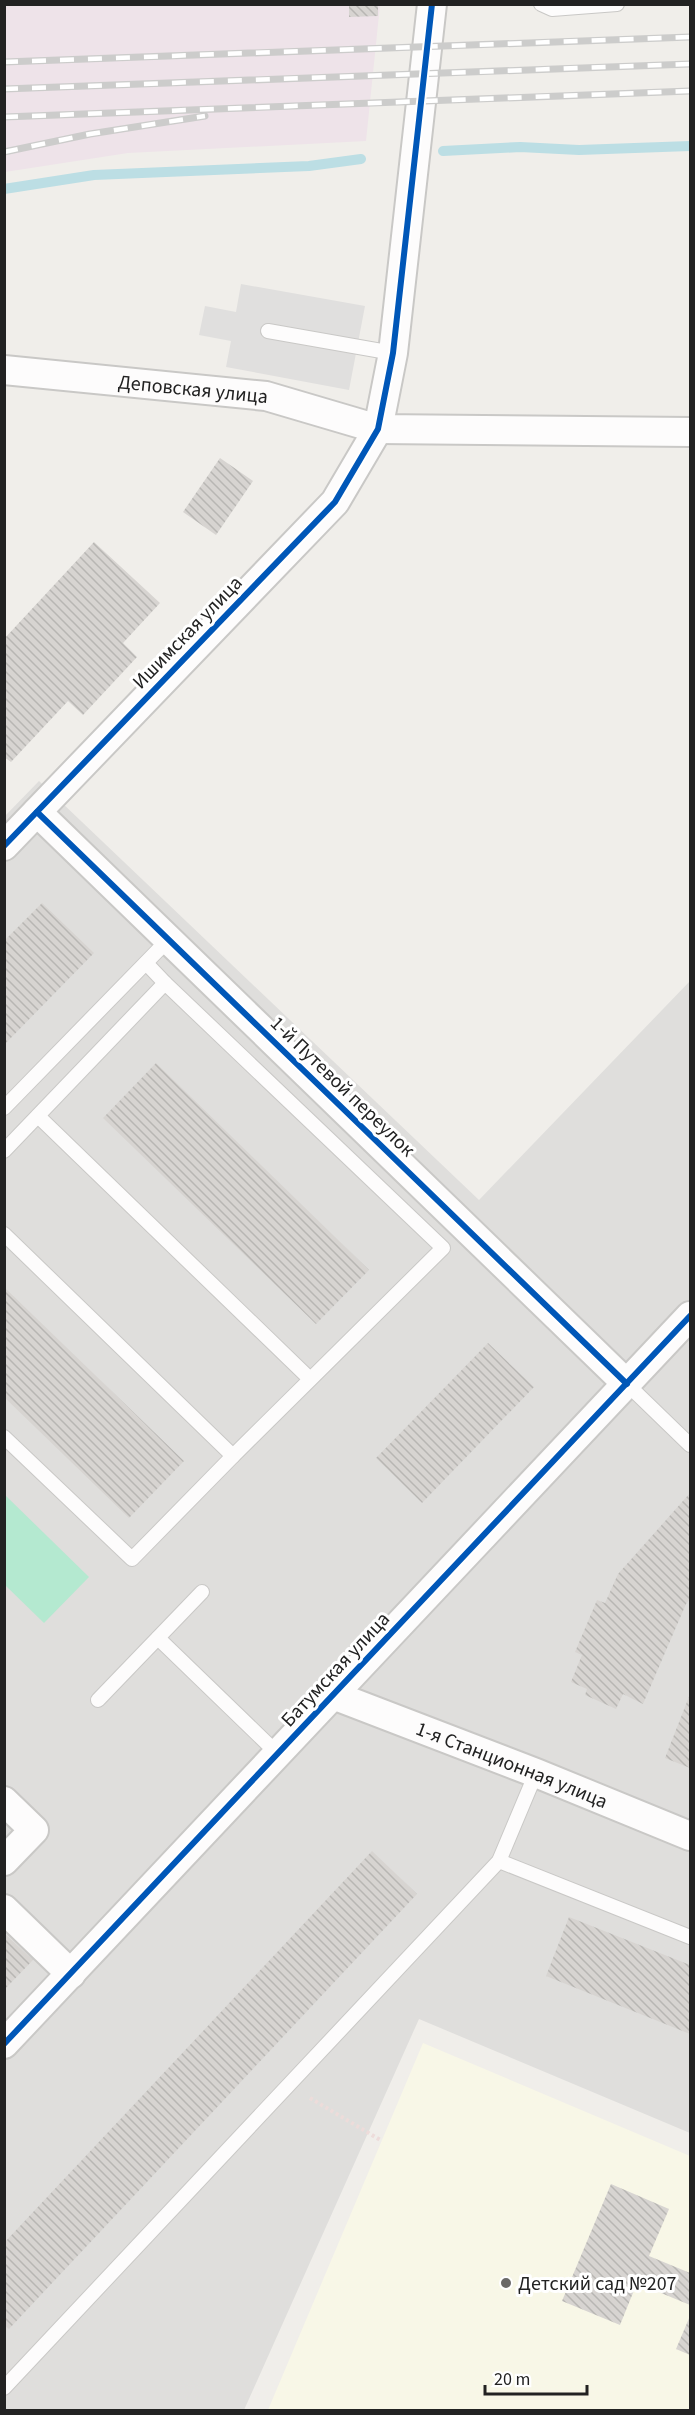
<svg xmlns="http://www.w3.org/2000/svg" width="695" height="2415" font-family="'Source Sans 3',sans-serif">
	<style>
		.residential { fill: #dfdedc }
		.industrial { fill: #eee3e9 }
		.education { fill: #f8f7e7 }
		.pitch { fill: #b4e9d0 }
		.parking { fill: #e0dfde }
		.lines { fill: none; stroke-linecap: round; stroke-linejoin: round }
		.stream { stroke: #bcdee4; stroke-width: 10 }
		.building { fill: url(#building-back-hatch) }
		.lane-casing { stroke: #c9c8c6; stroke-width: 16 }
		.street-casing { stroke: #c9c8c6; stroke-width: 32 }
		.path { stroke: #eddcda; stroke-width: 4; stroke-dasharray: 3 3; stroke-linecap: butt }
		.lane { stroke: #fdfcfc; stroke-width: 14 }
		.street { stroke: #fdfcfc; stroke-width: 28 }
		.rail-casing { stroke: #cccccb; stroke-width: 7 }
		.rail { stroke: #fff; stroke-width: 4.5; stroke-dasharray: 14; stroke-linecap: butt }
		.cycleway-casing { stroke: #fff; stroke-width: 10 }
		.cycleway { stroke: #0057b8; stroke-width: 6 }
		.poi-dot { fill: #6a6968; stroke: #fff; stroke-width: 2 }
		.labels { text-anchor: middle; stroke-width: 6; stroke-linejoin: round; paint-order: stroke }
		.street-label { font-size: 20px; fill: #222; stroke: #fff }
		.poi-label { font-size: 20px; fill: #222; stroke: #fff; text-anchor: start }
	</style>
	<defs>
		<pattern id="building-back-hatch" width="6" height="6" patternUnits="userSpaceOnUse" patternTransform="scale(1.5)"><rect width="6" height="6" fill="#d7d4d1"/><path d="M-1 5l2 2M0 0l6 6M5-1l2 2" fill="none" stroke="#b8b6b3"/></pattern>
	</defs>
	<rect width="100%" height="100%" fill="#f0eeea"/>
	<path class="residential" d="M39,781L479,1200L690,981V2133L419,2019L244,2410H5L4,817Z"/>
	<path class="industrial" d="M5,5H380L366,141L128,153L5,172Z"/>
	<path class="education" d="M423,2043L690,2156V2410H268Z"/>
	<path class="pitch" d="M5,1495L89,1577L44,1623L5,1585Z"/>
	<path class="parking" d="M241,284L365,306L349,390L226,367L231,341L199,335L205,306L236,312Z"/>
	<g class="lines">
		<g class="stream">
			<path d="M443,151L520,147L579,150L690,146"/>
			<path d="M4,189L94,175L309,166L361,159"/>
		</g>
	</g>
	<g class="building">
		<path d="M349,4H378V16L349,17Z"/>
		<path d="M220,458L253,481L216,535L183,512Z"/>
		<path d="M94,542L160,603L123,643L137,657L83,715L68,701L11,762L4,757V639Z"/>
		<path d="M42,903L94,953L4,1045V941Z"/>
		<path d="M156,1063L369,1270L316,1324L103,1118Z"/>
		<path d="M4,1287L184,1461L129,1518L4,1397Z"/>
		<path d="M488,1343L534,1387L422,1503L376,1458Z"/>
		<path d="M690,1493V1599L686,1604L643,1704L623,1694L616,1709L585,1695L587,1689L571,1682L582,1655L575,1652L597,1600L605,1603L618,1574Z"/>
		<path d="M690,1694V1768L665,1758Z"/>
		<path d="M372,1851L417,1894L9,2329L4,2325V2243Z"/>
		<path d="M569,1917L690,1965V2034L546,1976Z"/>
		<path d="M4,1933L33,1960L4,1990Z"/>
		<path d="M611,2184L669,2209L649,2256L690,2273V2305L637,2283L620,2325L562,2301Z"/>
		<path d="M690,2316V2355L676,2349Z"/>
	</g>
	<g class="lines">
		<g class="lane-casing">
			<g id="lane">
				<path d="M541,4L552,9L617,4"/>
				<path d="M268,331L393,353"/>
				<path d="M146,963L165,983"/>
				<path d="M4,1108L168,940"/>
				<path d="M38,1116L310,1379"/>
				<path d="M4,1151L165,983L443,1248L233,1456"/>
				<path d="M4,1234L233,1456L132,1559L4,1437"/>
				<path d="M627,1384L690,1445"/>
				<path d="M158,1638L278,1754"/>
				<path d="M98,1700L202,1592"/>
				<path d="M499,1861L690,1937"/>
				<path d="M4,2388L499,1861L536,1773"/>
			</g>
		</g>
		<g class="street-casing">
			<g id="street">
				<path id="s1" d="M4,370L266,396L378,429L690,432"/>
				<path d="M37,812L627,1384"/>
				<path d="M4,846L335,502L378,429L393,353L432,4"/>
				<path id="s2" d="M333,1695L536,1773L690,1836"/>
				<path d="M4,1801L34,1830L4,1861"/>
				<path d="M4,1909L71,1974"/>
				<path d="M4,2044L690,1316"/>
			</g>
		</g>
		<path class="path" d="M310,2098L382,2141"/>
		<use href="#lane" class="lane"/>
		<use href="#street" class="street"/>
		<g class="rail-casing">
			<g id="rail">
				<path d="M4,62L690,37"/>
				<path d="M4,89L690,64"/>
				<path d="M4,117L690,91"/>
				<path d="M4,152L90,134L205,116"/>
			</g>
		</g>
		<use href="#rail" class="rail"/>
		<g class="cycleway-casing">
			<g id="cycleway">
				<path d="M37,812L627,1384"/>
				<path d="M4,846L335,502L378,429L393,353L432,4"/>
				<path d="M4,2044L690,1316"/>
			</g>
		</g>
		<use href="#cycleway" class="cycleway"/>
	</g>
	<circle class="poi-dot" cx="506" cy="2283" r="6"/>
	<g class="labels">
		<g class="street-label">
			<text dy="7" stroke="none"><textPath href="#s1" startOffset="190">Деповская улица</textPath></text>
			<text transform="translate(187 632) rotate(-46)" y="7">Ишимская улица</text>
			<text transform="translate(343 1086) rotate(44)" y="7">1-й Путевой переулок</text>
			<text transform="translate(335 1669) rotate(-47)" y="7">Батумская улица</text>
			<text dy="7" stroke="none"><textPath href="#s2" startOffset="192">1-я Станционная улица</textPath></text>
		</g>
		<g class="poi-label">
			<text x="518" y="2290">Детский сад №207</text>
		</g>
	</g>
	<rect width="695" height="2415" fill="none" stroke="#222222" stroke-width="12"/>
	<path d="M485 2385v9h102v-9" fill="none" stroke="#222222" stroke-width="3"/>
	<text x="494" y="2385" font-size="18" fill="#222222" stroke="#ffffff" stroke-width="4.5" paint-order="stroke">20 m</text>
</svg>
